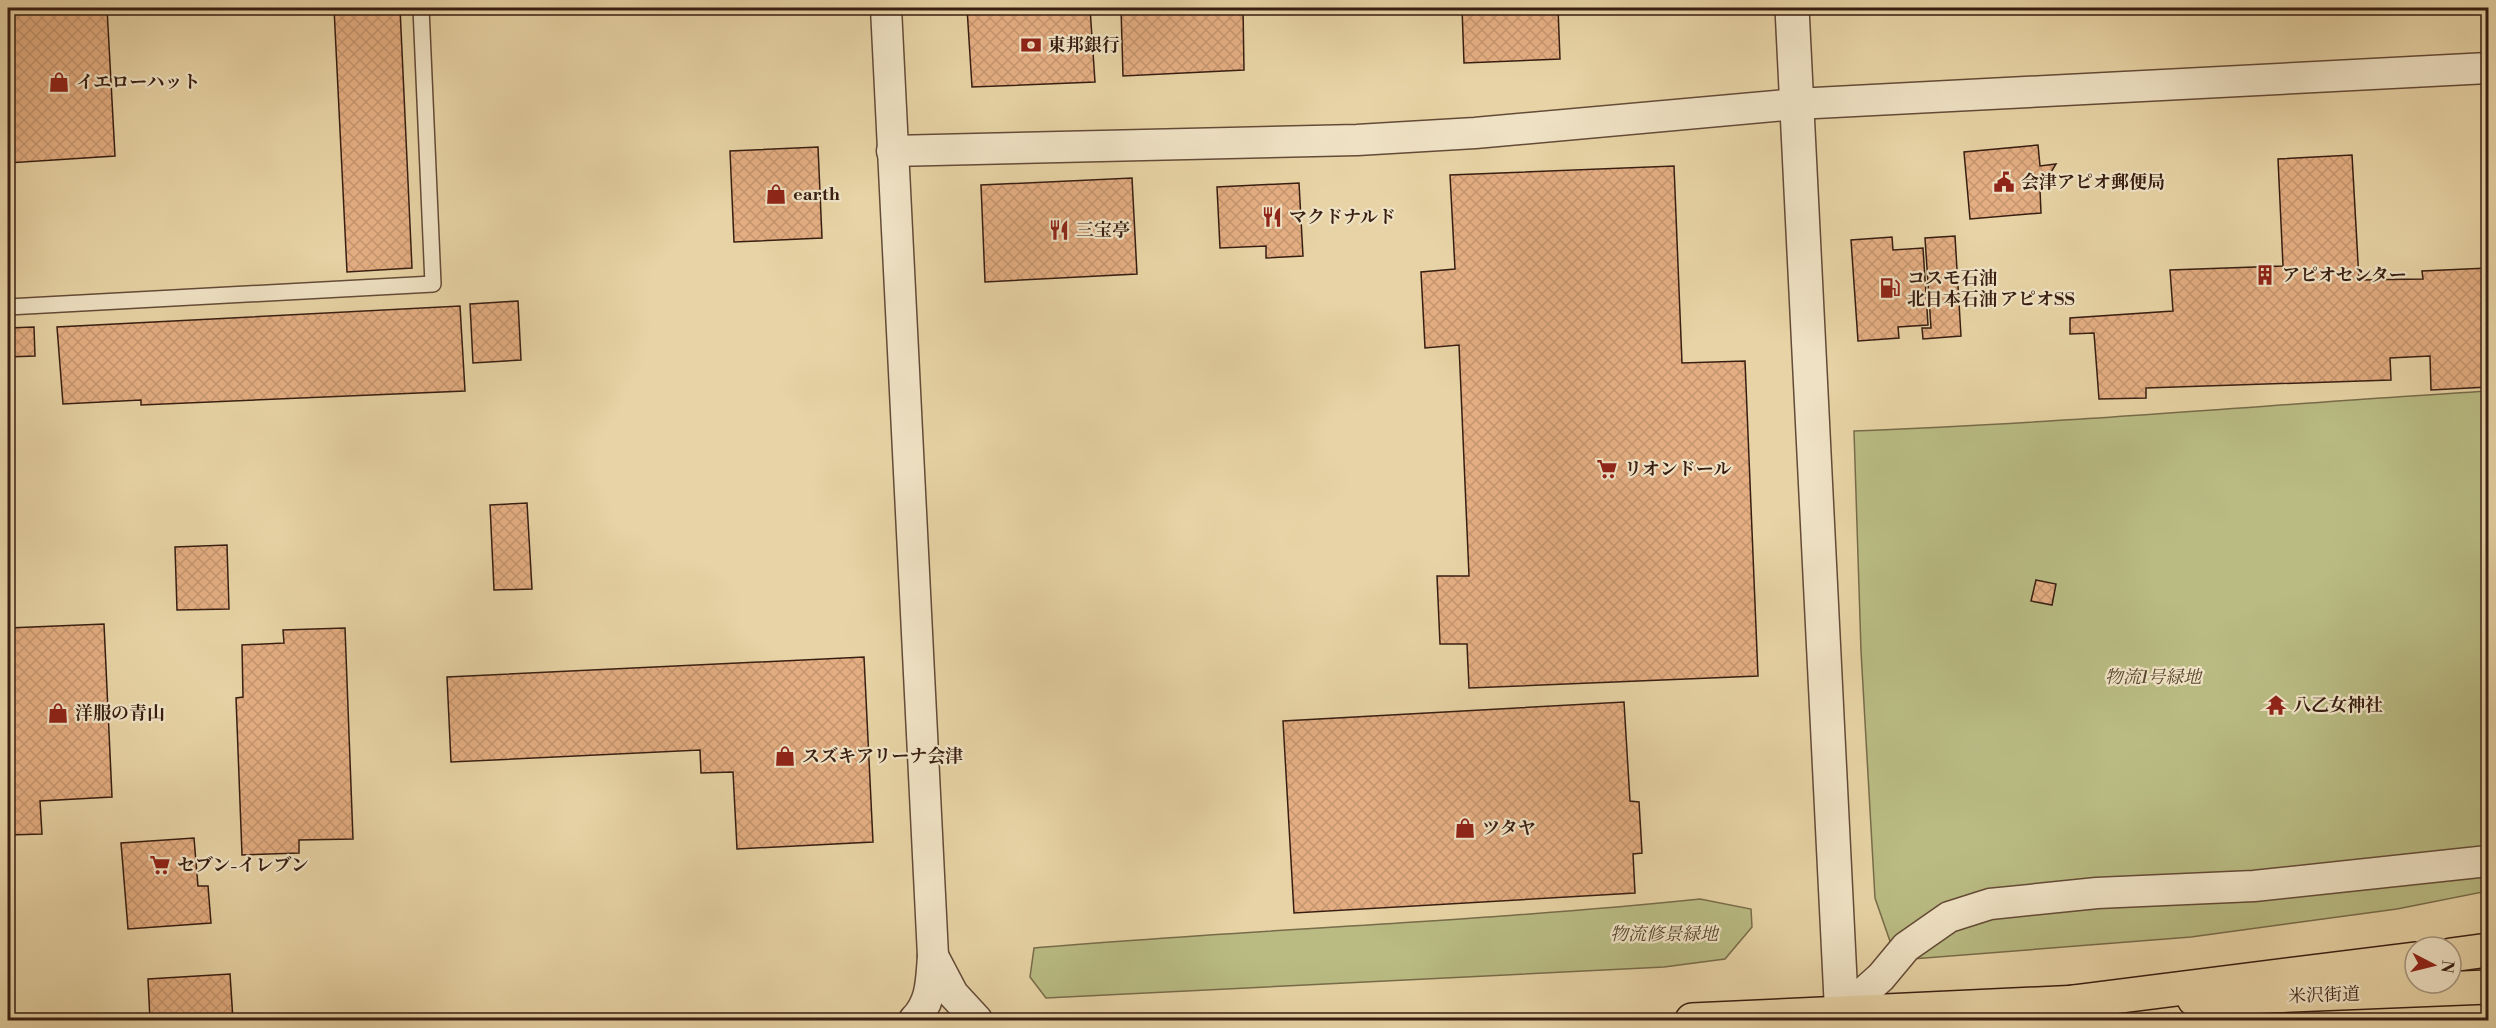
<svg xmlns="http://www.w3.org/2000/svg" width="2496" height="1028" font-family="'Libre Bodoni','Noto Serif JP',serif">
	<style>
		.park { fill: #b9bb83; stroke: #786c4a; stroke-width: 1.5 }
		.building { fill: url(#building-cross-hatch); stroke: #381e12; stroke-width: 1.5 }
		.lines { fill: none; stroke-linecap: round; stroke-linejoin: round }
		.service-casing { stroke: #644b37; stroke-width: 18 }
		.minor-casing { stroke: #644b37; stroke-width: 33 }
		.tertiary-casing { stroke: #644b37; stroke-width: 36 }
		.trunk-casing { stroke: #381e12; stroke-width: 36 }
		.motorway-casing { stroke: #381e12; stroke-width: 36 }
		.service { stroke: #efe2c4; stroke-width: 15 }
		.minor { stroke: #efe2c4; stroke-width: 30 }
		.tertiary { stroke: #efe2c4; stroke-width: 33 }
		.trunk { stroke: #e7d3a5; stroke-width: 33 }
		.motorway { stroke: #e7d3a5; stroke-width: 33 }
		.labels { text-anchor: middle; stroke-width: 4.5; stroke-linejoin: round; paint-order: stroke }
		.poi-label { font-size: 18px; font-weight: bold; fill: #381e12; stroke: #efe2c4; text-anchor: start }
		.park-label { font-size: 18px; font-style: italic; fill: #58452e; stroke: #efe2c4 }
		.street-label { font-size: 18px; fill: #381e12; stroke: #efe2c4 }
	</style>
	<defs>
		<pattern id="building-cross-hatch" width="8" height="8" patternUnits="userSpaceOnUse" patternTransform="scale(1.5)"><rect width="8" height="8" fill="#e4ae82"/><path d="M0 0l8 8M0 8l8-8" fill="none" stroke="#c4956f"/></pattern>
	</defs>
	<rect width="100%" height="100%" fill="#e7d3a5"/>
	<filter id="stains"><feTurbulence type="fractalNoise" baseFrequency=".00333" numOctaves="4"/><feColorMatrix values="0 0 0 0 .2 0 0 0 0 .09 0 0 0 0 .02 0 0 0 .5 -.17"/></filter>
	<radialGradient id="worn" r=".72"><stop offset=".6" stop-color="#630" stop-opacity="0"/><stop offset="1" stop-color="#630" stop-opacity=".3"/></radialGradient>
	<g class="park">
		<path d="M2488,391V891L2397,909L2191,937L1912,959L1891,944L1875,898L1861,651L1854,431C2066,423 2277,404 2488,391Z"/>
		<path d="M1700,899L1751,909L1752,927L1725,959L1664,967L1046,998L1030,977L1034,948C1256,929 1479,922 1700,899Z"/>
	</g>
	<g class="building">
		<path d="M8,8H107L115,156L8,163Z"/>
		<path d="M334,8H400L412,268L347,272Z"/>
		<path d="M967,8H1090L1095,82L972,87Z"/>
		<path d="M1121,8H1243L1244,70L1123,76Z"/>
		<path d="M1462,8H1558L1560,59L1464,63Z"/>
		<path d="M2038,145L2040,166L2056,164L2040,190L2041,213L1970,219L1964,152Z"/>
		<path d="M818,147L822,238L734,242L730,151Z"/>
		<path d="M2352,155L2359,280L2423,279L2422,271L2488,268V387L2431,390L2430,356L2390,358L2391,380L2146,388V398L2099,399L2094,333L2070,334V318L2173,311L2170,270L2283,266L2278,159Z"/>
		<path d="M1674,166L1682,363L1745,361L1758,676L1469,688L1467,644H1440L1437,576H1469L1459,345L1425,348L1421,272L1455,269L1450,175Z"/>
		<path d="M1132,178L1137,274L985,282L981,185Z"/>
		<path d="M1299,183L1303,256L1266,258V246L1220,248L1217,187Z"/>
		<path d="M1955,236L1961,336L1923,339L1922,328H1931L1925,238Z"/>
		<path d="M1892,237L1893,250L1923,248L1928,325L1898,327L1899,338L1858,341L1851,240Z"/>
		<path d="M518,301L521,360L473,363L470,304Z"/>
		<path d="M460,306L465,391L141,405V400L63,404L57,327Z"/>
		<path d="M34,327L35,356L8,357V328Z"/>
		<path d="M527,503L532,589L494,590L490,505Z"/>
		<path d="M227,545L229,609L177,610L175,547Z"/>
		<path d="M2036,580L2056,584L2052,605L2031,601Z"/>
		<path d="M104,624L112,797L40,801L42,834L8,835V628Z"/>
		<path d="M345,628L353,839L299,840V853L242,855L236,698L243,697L242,645L284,643L283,630Z"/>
		<path d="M864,657L873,842L737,849L733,772L701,773L700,750L451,762L447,677Z"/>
		<path d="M1624,702L1630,801L1639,802L1642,853L1633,854L1635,893L1294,913L1283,721Z"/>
		<path d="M194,838L198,886H208L211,923L128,929L121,843Z"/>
		<path d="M230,974L233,1020H150L148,979Z"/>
	</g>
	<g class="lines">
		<g class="service-casing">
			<path id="service" d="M8,307L433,284L421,8"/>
		</g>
		<g class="minor-casing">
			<g id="minor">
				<path d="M886,8L933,956C931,980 932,1002 914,1020"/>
				<path d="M892,151L1357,140L1475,133L1796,104L2488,68"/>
				<path d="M933,956L953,994L977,1020"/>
				<path d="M1841,1013L1881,977L1906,947L1949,917L1990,904L2097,893L2254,886L2488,861"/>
			</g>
		</g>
		<g class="tertiary-casing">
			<path id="tertiary" d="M1792,8L1842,1020"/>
		</g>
		<g class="trunk-casing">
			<g id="trunk">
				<path d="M2194,999L2488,987"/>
				<path d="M1692,1020L2100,1001"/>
			</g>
		</g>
		<g class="motorway-casing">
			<g id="motorway">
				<path d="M2451,955L2488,950"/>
				<path d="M2073,1002L2415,959"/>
			</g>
		</g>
		<use href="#service" class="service"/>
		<use href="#minor" class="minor"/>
		<use href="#tertiary" class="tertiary"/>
		<use href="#trunk" class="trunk"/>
		<use href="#motorway" class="motorway"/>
	</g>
	<defs>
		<g id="bank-bare" transform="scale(1.62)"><path d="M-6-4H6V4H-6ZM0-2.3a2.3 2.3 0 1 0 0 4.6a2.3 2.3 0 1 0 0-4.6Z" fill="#8f2418" stroke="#efe2c4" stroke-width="2.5" paint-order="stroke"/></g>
		<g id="shop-bare" transform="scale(1.62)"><path d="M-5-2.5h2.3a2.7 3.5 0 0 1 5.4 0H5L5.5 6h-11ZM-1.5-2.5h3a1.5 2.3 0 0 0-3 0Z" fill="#8f2418" stroke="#efe2c4" stroke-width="2.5" paint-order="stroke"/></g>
		<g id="civic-bare" transform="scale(1.62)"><path d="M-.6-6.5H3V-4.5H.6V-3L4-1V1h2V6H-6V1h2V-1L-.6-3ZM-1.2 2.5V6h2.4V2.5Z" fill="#8f2418" stroke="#efe2c4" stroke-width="2.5" paint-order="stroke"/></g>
		<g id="restaurant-bare" transform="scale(1.62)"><path d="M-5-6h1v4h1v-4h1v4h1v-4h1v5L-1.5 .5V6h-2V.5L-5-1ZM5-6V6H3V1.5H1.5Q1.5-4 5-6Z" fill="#8f2418" stroke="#efe2c4" stroke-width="2.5" paint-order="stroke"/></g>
		<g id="building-bare" transform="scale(1.62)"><path d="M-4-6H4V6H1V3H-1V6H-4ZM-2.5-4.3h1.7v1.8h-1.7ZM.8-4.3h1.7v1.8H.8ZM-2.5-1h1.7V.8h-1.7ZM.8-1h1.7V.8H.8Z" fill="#8f2418" stroke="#efe2c4" stroke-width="2.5" paint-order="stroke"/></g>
		<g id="fuel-bare" transform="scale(1.62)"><path d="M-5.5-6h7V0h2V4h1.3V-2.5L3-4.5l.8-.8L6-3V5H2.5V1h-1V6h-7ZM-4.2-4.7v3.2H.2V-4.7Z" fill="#8f2418" stroke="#efe2c4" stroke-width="2.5" paint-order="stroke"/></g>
		<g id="supermarket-bare" transform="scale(1.62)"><path d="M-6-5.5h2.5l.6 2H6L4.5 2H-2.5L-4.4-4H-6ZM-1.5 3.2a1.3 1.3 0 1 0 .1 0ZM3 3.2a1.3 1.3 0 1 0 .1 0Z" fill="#8f2418" stroke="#efe2c4" stroke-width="2.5" paint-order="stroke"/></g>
		<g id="temple-bare" transform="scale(1.62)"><path d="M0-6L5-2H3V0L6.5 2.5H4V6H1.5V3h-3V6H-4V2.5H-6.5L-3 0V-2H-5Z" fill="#8f2418" stroke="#efe2c4" stroke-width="2.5" paint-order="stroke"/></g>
	</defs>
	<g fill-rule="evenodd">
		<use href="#bank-bare" x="1031" y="45"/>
		<use href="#shop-bare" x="59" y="82"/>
		<use href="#civic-bare" x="2004" y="182"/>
		<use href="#shop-bare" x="776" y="194"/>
		<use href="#restaurant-bare" x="1272" y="217"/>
		<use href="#restaurant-bare" x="1059" y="230"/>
		<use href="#building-bare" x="2265" y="275"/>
		<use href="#fuel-bare" x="1890" y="288"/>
		<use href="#supermarket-bare" x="1607" y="469"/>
		<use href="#temple-bare" x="2276" y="705"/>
		<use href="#shop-bare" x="58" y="713"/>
		<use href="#shop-bare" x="785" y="756"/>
		<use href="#shop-bare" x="1465" y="828"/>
		<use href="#supermarket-bare" x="160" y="865"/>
	</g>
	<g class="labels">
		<g class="poi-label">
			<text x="1048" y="51">東邦銀行</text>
			<text x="76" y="88">イエローハット</text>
			<text x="2021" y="188">会津アピオ郵便局</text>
			<text x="793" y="200">earth</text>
			<text x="1289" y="223">マクドナルド</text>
			<text x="1076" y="236">三宝亭</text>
			<text x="2282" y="281">アピオセンター</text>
			<text x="1907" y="284">コスモ石油<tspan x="1907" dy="21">北日本石油 アピオSS</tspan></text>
			<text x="1624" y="475">リオンドール</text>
			<text x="2293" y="711">八乙女神社</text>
			<text x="75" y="719">洋服の青山</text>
			<text x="802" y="762">スズキアリーナ会津</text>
			<text x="1482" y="834">ツタヤ</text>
			<text x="177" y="871">セブン-イレブン</text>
		</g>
		<g class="park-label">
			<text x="2153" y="683">物流1号緑地</text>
			<text x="1664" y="940">物流修景緑地</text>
		</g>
		<g class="street-label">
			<text transform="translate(2324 995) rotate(-2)" y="6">米沢街道</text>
		</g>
	</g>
	<rect width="2496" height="1028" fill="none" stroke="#e7d3a5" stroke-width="30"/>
	<rect x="9" y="9" width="2478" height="1010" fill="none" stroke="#381e12" stroke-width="3"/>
	<rect x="15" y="15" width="2466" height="998" fill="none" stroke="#381e12" stroke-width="1.5"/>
	<g transform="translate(2433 965) rotate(97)"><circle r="28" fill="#efe2c4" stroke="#a6947d" stroke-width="1.5"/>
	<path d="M0-4.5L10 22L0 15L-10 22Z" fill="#8f2418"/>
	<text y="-9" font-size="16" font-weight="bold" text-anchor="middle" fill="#381e12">N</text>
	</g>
	<rect width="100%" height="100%" filter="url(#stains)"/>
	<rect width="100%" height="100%" fill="url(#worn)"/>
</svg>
